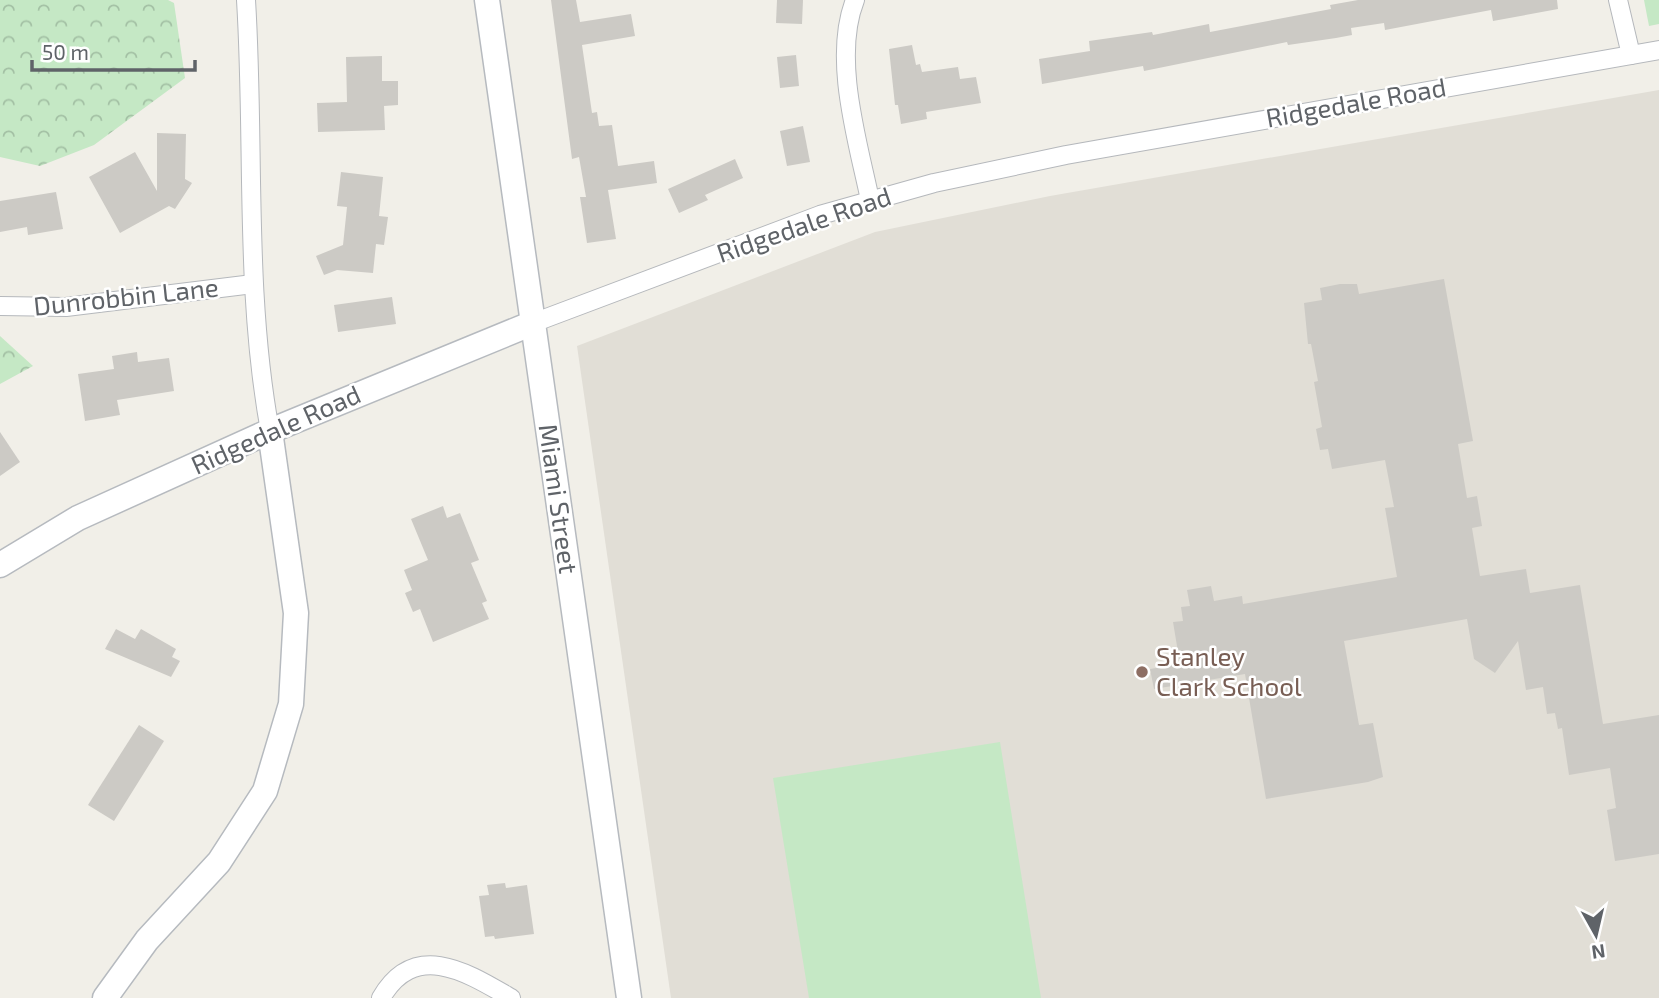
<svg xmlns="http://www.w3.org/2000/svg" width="1659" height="998" font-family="'Exo 2',sans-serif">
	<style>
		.education { fill: #e1ded6 }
		.green { fill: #c5e8c5 }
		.forest { fill: url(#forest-crowns) }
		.building { fill: #cccac5 }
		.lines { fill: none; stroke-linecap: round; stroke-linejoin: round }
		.street-casing { stroke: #b5b8bc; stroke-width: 20 }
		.secondary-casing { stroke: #b6babf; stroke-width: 27 }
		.street { stroke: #fff; stroke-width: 18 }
		.secondary { stroke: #fff; stroke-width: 24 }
		.education-dot { fill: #8d6e63; stroke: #fff; stroke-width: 2.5 }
		.labels { text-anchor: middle; stroke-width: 5; stroke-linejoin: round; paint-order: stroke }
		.street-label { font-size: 26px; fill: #5f6368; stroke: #fff }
		.education-label { font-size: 26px; fill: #785e54; stroke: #fff; text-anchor: start }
	</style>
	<defs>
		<pattern id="forest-crowns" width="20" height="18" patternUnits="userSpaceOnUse" patternTransform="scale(1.75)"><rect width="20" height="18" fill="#c5e8c5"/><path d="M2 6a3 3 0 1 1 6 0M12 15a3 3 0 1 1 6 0" fill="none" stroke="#a3c0a4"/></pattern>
	</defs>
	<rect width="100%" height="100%" fill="#f1efe8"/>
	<path class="education" d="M1659,90V998H671L577,346L875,232L1050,196Z"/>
	<g class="green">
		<path d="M1644,0H1659V24L1649,26Z"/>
		<path d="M1000,742L1041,998H809L773,778Z"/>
	</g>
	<g class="forest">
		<path d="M0,0H168L174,3L185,78L94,145L40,166L0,157Z"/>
		<path d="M0,336L33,366L0,384Z"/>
	</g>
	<g class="building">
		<path d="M551,0H576L580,22L631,14L635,36L582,45L592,113L597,112L599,126L612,125L618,166L654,161L657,183L608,190L616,239L587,243L580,197H586L579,157L572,159Z"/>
		<path d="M777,0H803L802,24L776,23Z"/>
		<path d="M1358,0H1557L1558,9L1493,21L1491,10L1385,30L1384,23L1351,28L1352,35L1336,38L1288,45L1287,42L1144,71L1143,66L1042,84L1039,59L1090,51L1089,41L1152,32L1153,35L1209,24L1210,32L1331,9L1330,5Z"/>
		<path d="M912,45L916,65L920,64L922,72L958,67L960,79L976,77L981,103L926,112L927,119L901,124L898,105H895L889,49Z"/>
		<path d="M796,55L799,86L780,88L777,57Z"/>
		<path d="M382,56V81H398V105L384,106L385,130L318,132L317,103L347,102L346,57Z"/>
		<path d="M803,126L810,162L787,166L780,131Z"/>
		<path d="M157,133L186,134L185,179L192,183L175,209L169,206L120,233L89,177L135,152L157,191Z"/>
		<path d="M735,159L743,178L705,195L708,200L679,213L668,189Z"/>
		<path d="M341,172L383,177L379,216L388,217L384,245L376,244L373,273L337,270L324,275L316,256L343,245L347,207L337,206Z"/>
		<path d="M56,192L63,229L28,235L27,227L0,232V201Z"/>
		<path d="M1444,279L1473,441L1458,444L1467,498L1477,496L1482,526L1472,528L1480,576L1526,569L1530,593L1580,585L1603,724L1659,715V854L1615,861L1607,810L1616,808L1610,768L1569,775L1562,728L1558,729L1555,713L1547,714L1543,687L1526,690L1518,641L1495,673L1474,659L1467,619L1344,641L1359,725L1373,723L1383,777L1368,782L1266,799L1245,674L1154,689L1150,669L1180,664L1173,622L1183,621L1181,607L1190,606L1187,590L1211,586L1214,601L1242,596L1243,604L1397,577L1385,508L1394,507L1385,460L1332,469L1328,449L1320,450L1316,429L1322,427L1314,382L1318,381L1311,344H1308L1304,303L1322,300L1320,288L1340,284H1357L1359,294Z"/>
		<path d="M392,297L396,324L338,332L334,305Z"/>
		<path d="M137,352L138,362L169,358L174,391L117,400L120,415L85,421L78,374L114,369L112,356Z"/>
		<path d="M0,432L20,462L0,476Z"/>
		<path d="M443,506L447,518L460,513L479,560L471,563L487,601L482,603L489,619L433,642L420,609L413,612L405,593L412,590L404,570L428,560L411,519Z"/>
		<path d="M116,629L135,639L141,629L176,649L172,657L180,661L171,677L105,649Z"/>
		<path d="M139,725L164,741L114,821L88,805Z"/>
		<path d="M505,883L506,888L527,885L534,934L495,939L494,936L485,937L479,896L489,895L487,885Z"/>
	</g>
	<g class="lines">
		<g class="street-casing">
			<g id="street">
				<path d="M246,0C255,144 244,289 270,431"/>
				<path d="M855,0C832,58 858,142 870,200"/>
				<path d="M1618,0L1631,55"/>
				<path d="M0,306L66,307L253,284"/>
				<path d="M533,323L820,215L934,183L1066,155L1659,50"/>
				<path d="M381,998C415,939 468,973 511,998"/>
			</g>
		</g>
		<g class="secondary-casing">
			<g id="secondary">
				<path d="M487,0L629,998"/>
				<path d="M0,565L78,518L270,431L533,323"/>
				<path d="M105,998L147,940L219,862L265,791L291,704L296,613L270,431"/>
			</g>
		</g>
		<use href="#street" class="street"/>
		<use href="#secondary" class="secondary"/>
	</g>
	<circle class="education-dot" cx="1142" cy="672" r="7"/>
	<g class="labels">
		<g class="street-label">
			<text transform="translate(1356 103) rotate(-10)" y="9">Ridgedale Road</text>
			<text transform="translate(804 225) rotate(-19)" y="9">Ridgedale Road</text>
			<text transform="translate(126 297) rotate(-6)" y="9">Dunrobbin Lane</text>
			<text transform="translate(276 430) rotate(-24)" y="9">Ridgedale Road</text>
			<text transform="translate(558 499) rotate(82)" y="9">Miami Street</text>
		</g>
		<g class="education-label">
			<text x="1156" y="666">Stanley<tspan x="1156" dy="30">Clark School</tspan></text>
		</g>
	</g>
	<g transform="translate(1596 935) rotate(172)" stroke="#ffffff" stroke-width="5" paint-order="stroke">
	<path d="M0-5L12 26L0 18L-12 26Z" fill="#5f6368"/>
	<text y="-10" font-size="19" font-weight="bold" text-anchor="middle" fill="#5f6368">N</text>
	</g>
	<path d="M32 60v10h163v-10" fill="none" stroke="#5f6368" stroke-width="3.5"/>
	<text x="42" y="60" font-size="21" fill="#5f6368" stroke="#ffffff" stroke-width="5" paint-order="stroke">50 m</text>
</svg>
